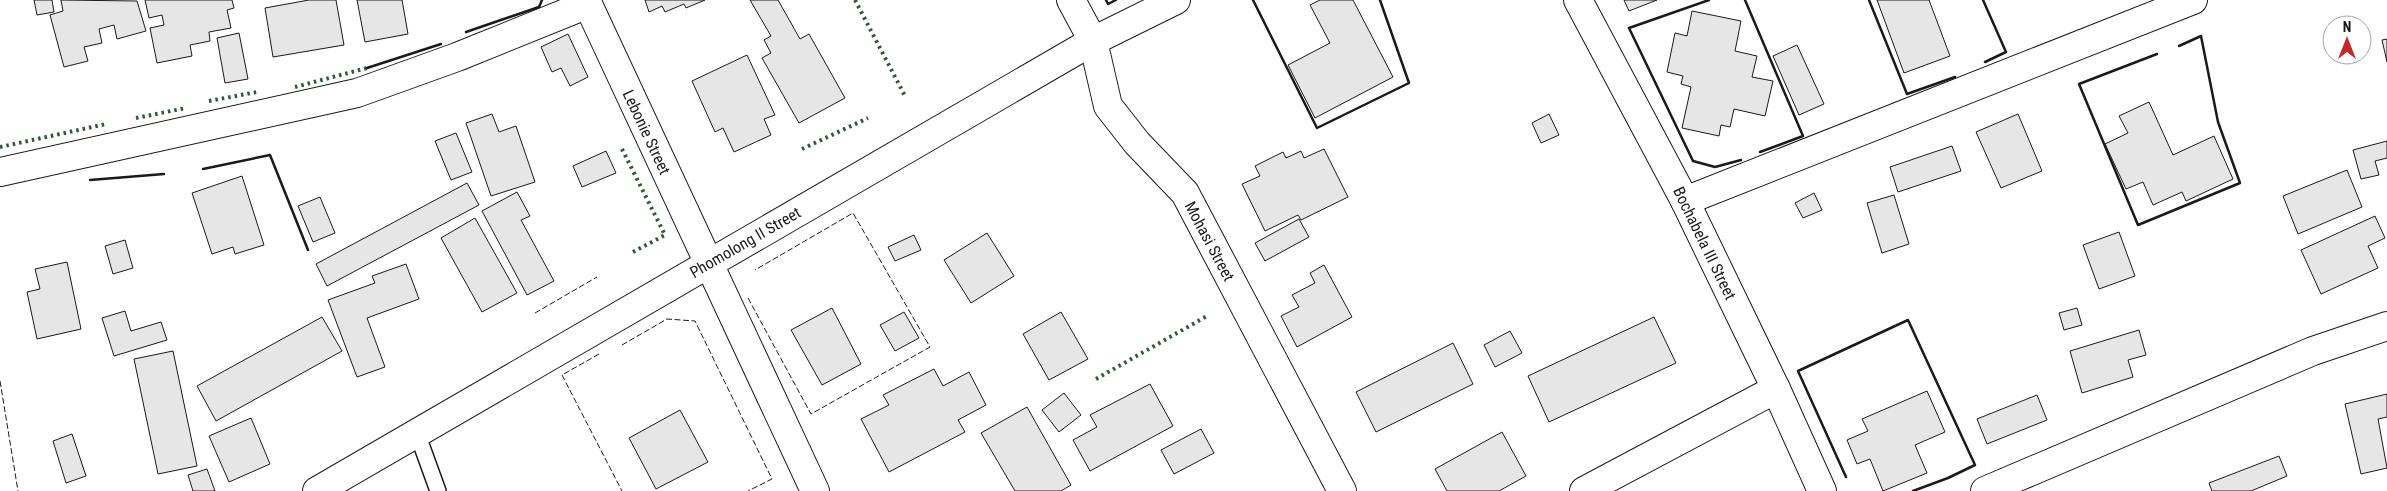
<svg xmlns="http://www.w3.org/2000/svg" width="2387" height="491" font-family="'Roboto Condensed',sans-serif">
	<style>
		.building { fill: #e6e6e6; stroke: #1a1a1a }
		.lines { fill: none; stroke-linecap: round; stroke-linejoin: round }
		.lane-casing { stroke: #1a1a1a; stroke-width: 18 }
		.street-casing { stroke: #1a1a1a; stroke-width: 30 }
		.secondary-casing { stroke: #1a1a1a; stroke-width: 30 }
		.lane { stroke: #fff; stroke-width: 15 }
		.street { stroke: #fff; stroke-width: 28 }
		.secondary { stroke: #fff; stroke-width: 28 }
		.hedge { stroke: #2b5a34; stroke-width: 4; stroke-dasharray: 2.5 4; stroke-linecap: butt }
		.fence { stroke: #1a1a1a; stroke-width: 1; stroke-dasharray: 6 2.5; stroke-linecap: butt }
		.wall { stroke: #1a1a1a; stroke-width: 2.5 }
		.labels { text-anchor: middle; stroke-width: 4; stroke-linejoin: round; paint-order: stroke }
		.street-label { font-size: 16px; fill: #1a1a1a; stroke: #fff }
	</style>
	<rect width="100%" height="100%" fill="#fff"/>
	<g class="building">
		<path d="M34,0H52L54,12L37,15Z"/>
		<path d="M61,0L137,1L146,31L117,39L114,25L99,29L102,43L84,47L88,61L64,67L50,15L63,11Z"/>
		<path d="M145,0H232L234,8L227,10L231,28L209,32L210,41L190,45L192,56L157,63L150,28L164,25L162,15L149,18Z"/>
		<path d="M309,0H336L344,45L273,57L265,8Z"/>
		<path d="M357,0H402L408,34L365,42Z"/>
		<path d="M645,0H705L686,8L684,4L665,12L662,6L649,12Z"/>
		<path d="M750,0H778L800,39L809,34L845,98L799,123L762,58L771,53L764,40L771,36Z"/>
		<path d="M1320,0H1353L1393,77L1315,118L1288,65L1330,43L1310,5Z"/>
		<path d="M1624,0H1657L1629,11Z"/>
		<path d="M1877,0H1929L1950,56L1904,73Z"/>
		<path d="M1692,11L1741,21L1735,51L1757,56L1752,77L1773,81L1765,116L1734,109L1730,127L1721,125L1719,136L1682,128L1691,87L1681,84L1683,76L1667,72L1675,33L1687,36Z"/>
		<path d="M239,33L248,79L225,83L217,38Z"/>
		<path d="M568,34L588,77L570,86L561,68L552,72L541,47Z"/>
		<path d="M2387,39V62L2382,40Z"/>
		<path d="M1797,45L1824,104L1799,115L1773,56Z"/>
		<path d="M747,55L775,115L764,119L771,135L734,152L723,128L715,132L692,81Z"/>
		<path d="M2149,102L2173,155L2214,136L2233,179L2186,201L2182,192L2153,205L2143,182L2126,189L2105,144L2128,133L2119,116Z"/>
		<path d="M492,114L499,132L516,126L535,182L491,196L466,123Z"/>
		<path d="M1549,114L1559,135L1541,143L1532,123Z"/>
		<path d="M2018,114L2042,171L2001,188L1976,132Z"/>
		<path d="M456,133L472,172L451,180L435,141Z"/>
		<path d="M2387,141V158L2375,161L2379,175L2361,179L2353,150Z"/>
		<path d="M1952,146L1961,171L1898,192L1890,167Z"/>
		<path d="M1324,149L1348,197L1301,220L1298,215L1265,231L1242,184L1260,176L1255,166L1283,152L1286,158L1301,151L1304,158Z"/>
		<path d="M606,151L616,173L582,187L573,166Z"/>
		<path d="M2347,170L2362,207L2298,234L2283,196Z"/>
		<path d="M242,176L264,245L235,254L233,247L212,254L192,193Z"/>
		<path d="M467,183L479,205L327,286L316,264Z"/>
		<path d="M517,192L530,216L521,220L554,281L527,295L482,211Z"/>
		<path d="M1814,193L1822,210L1803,218L1795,203Z"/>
		<path d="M1894,195L1909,244L1882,253L1867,203Z"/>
		<path d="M320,197L335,233L313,242L298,206Z"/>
		<path d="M2375,216L2385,238L2368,246L2378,268L2321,294L2301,250Z"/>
		<path d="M475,218L517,293L482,312L441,238Z"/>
		<path d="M1299,219L1309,237L1265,261L1255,243Z"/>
		<path d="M2119,232L2135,276L2099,289L2083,245Z"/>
		<path d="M987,233L1014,276L971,303L944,260Z"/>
		<path d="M914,235L921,250L895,261L888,247Z"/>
		<path d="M125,240L133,268L113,274L105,246Z"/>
		<path d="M67,262L81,329L37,339L27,292L40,289L35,269Z"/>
		<path d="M406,264L419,299L367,318L385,367L357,377L328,300L375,283L372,276Z"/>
		<path d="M1324,265L1352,317L1297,347L1281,316L1299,307L1292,295L1315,283L1310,273Z"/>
		<path d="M832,308L861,364L822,385L791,330Z"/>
		<path d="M2077,308L2082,325L2064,330L2059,313Z"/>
		<path d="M125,311L131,331L161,322L167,340L114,356L102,318Z"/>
		<path d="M904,312L919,338L895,351L880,325Z"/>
		<path d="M1061,312L1088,359L1049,380L1023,334Z"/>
		<path d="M322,317L342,351L216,421L197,386Z"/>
		<path d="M1654,317L1676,363L1549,422L1528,376Z"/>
		<path d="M2139,330L2146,355L2128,360L2133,377L2082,393L2070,351Z"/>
		<path d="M1510,331L1522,353L1495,367L1484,345Z"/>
		<path d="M1453,343L1473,384L1376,432L1356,392Z"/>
		<path d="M173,351L197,466L158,474L134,359Z"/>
		<path d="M934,369L943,386L969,372L986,405L958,420L965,432L889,472L861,419L889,405L883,395Z"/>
		<path d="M1150,384L1173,426L1090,471L1073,440L1097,427L1090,415Z"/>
		<path d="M1927,391L1945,432L1915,445L1927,473L1883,491L1870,459L1857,464L1847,440L1868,431L1862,419Z"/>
		<path d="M1064,393L1081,415L1059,432L1042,410Z"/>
		<path d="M2387,394V417L2378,419L2387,468L2361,474L2345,404Z"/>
		<path d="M2037,395L2047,420L1987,444L1977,419Z"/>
		<path d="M1027,407L1071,485L1061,491H1015L981,433Z"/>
		<path d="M680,410L708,462L656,489L629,438Z"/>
		<path d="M251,418L270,464L229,482L209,436Z"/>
		<path d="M1201,429L1214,453L1174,474L1161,450Z"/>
		<path d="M1502,432L1526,476L1499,491H1447L1435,469Z"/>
		<path d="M72,434L86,476L66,483L53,441Z"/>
		<path d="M2279,456L2287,476L2251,491H2212L2209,483Z"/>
		<path d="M207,469L215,491H193L188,475Z"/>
	</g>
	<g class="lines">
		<g class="lane-casing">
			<path id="lane" d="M417,433L438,491"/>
		</g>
		<g class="street-casing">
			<g id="street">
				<path d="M586,0L815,491"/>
				<path d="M1071,0L1093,41L1108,106L1137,143L1185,193L1342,491"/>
				<path d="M0,172L357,93L457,57L588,4"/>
				<path d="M1685,201L2193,0"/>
				<path d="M317,491L1093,41L1176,0"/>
				<path d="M1584,491L1776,389"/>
				<path d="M1985,491L2313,351L2387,326"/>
			</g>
		</g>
		<g class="secondary-casing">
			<path id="secondary" d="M1578,0L1685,201L1776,389L1822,491"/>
		</g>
		<use href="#lane" class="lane"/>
		<use href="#street" class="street"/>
		<use href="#secondary" class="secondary"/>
		<g class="hedge">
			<path d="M855,0L905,96"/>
			<path d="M295,87L367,68"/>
			<path d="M209,101L257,92"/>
			<path d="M136,118L186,108"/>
			<path d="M0,147L106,124"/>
			<path d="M622,149L665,235L633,252"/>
			<path d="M802,149L868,118"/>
			<path d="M1096,379L1207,316"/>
		</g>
		<g class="fence">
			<path d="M748,298L811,414L930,347L853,213L755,270"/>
			<path d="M535,313L597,277"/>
			<path d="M622,345L667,319L695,321L772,479L748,491"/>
			<path d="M599,354L562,375L622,491"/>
			<path d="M0,381L18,491"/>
		</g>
		<g class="wall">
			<path d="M1106,0L1108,4L1116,0"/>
			<path d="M1253,0L1317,128L1409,83L1380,0"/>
			<path d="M1709,0L1629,28L1693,161L1715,167L1741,160"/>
			<path d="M1745,0L1803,136L1760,152"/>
			<path d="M1869,0L1907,94L1955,77"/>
			<path d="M1983,0L2006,52L1985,62"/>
			<path d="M466,32L539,7L542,0"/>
			<path d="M2157,54L2079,84L2138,225L2240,183L2218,122L2201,36L2179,46"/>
			<path d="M367,68L441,44"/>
			<path d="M203,169L270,155L308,250"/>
			<path d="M90,180L164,174"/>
			<path d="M1846,477L1798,371L1908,320L1975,465L1948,478L1913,491"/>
		</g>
	</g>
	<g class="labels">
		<g class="street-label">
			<text transform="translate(647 132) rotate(65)" y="6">Lebonie Street</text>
			<text transform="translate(1210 241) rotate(62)" y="6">Mohasi Street</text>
			<text transform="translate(745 242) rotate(-30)" y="6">Phomolong II Street</text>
			<text transform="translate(1705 243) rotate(64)" y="6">Bochabela III Street</text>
		</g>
	</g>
	<g transform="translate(2347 40)"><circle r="24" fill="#ffffff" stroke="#a3a3a3"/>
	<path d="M0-4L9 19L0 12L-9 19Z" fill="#c62828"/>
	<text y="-8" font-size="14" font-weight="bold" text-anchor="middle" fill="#1a1a1a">N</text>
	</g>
</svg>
